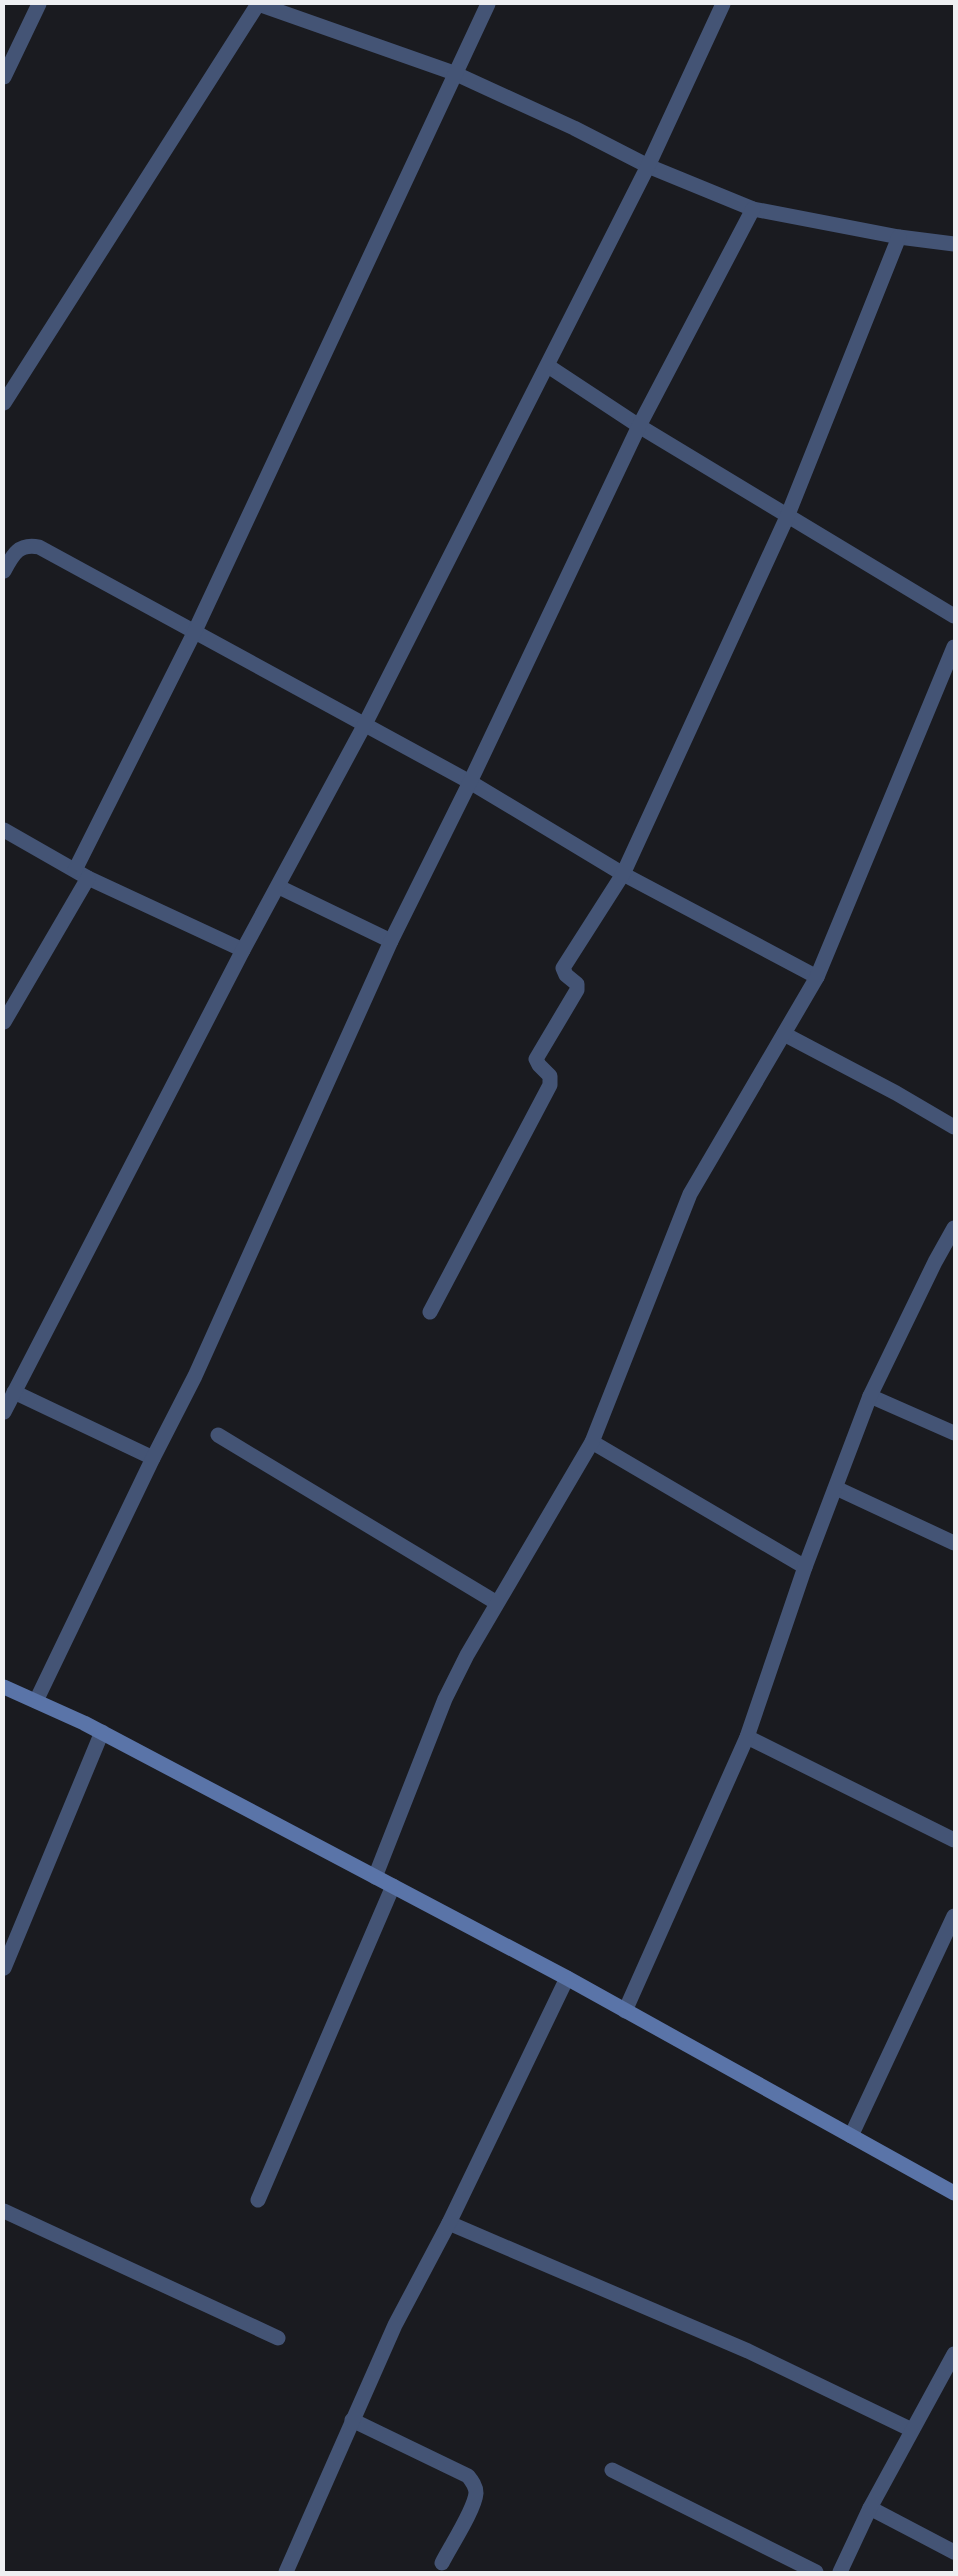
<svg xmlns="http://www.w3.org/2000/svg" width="958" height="2576" font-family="'Crimson Pro',serif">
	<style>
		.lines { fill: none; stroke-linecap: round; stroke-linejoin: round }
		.street { stroke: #445475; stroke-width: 15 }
		.secondary { stroke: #5a74a8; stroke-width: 15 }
	</style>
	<rect width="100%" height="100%" fill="#1a1b20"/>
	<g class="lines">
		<g class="street">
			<path d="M4,77L39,4"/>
			<path d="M548,366L639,426L954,616"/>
			<path d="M4,403L258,4L454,73L574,128L648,166L753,209L899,237L954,244"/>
			<path d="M4,571C13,554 19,543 39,547L470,782L623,874L817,977"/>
			<path d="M4,830L88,878L243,950"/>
			<path d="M75,870L194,633L488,4"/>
			<path d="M279,887L391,941"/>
			<path d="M4,1022L88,878"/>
			<path d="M784,1034L896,1093L954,1127"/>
			<path d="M430,1312L550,1085V1076L539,1065L536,1059L577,990V984L566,975L563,968L623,874L787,517L899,237"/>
			<path d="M14,1392L153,1458"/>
			<path d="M870,1396L954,1433"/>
			<path d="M4,1412L243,950L365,724L648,166L723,4"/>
			<path d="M218,1435L497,1603"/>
			<path d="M592,1442L805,1567"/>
			<path d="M836,1488L954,1543"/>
			<path d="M36,1701L153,1458L195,1376L391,941L470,782L639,426L753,209"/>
			<path d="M747,1737L954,1840"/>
			<path d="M375,1877L445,1699L467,1655L592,1442L690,1194L817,977L954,647"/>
			<path d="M4,1968L102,1732"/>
			<path d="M625,2011L747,1737L805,1567L870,1396L935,1262L954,1228"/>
			<path d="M851,2136L954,1916"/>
			<path d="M258,2200L393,1886"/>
			<path d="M4,2211L278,2338"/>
			<path d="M449,2223L748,2351L912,2430"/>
			<path d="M352,2420L468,2476C472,2481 476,2486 476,2493C475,2509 450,2547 442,2563"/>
			<path d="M612,2470L816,2572"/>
			<path d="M870,2508L954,2552"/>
			<path d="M286,2572L395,2325L449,2223L567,1978"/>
			<path d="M840,2572L870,2508L954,2354"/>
		</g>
		<path class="secondary" d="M4,1687L84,1723L567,1978L954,2193"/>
	</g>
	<rect width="958" height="2576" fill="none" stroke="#eeeff2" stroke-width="10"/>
</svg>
